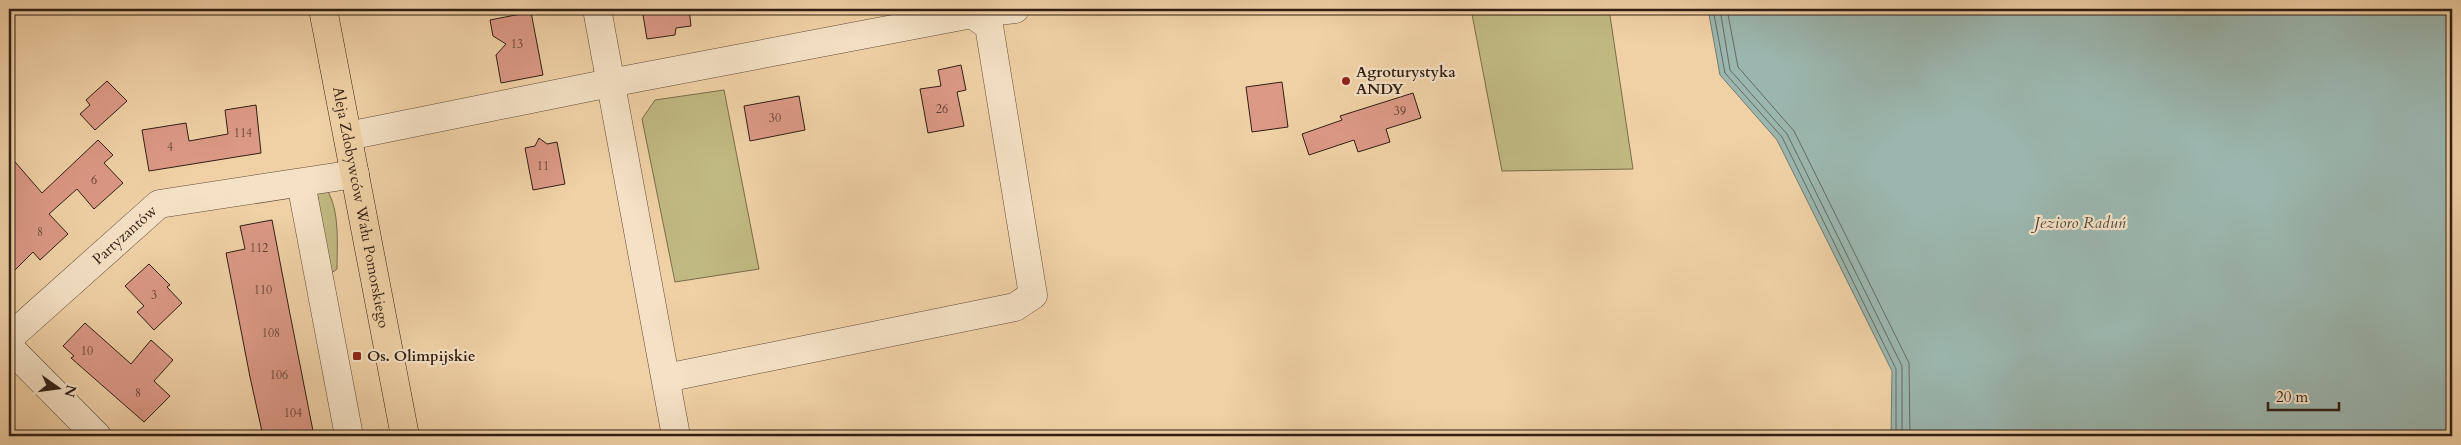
<svg xmlns="http://www.w3.org/2000/svg" width="2461" height="445" font-family="Cardo,serif">
	<style>
		.green { fill: #c1b982; stroke: #796c4b }
		.water { fill: #9bb6ae; stroke: #717a70 }
		.lines { fill: none; stroke-linecap: round; stroke-linejoin: round }
		.shore { stroke: #666a61; stroke-width: 1 }
		.building { fill: #dc9986; stroke: #311f14 }
		.minor-casing { stroke: #614c38; stroke-width: 29 }
		.major-casing { stroke: #311f14; stroke-width: 29 }
		.minor { stroke: #f5e1c5; stroke-width: 28 }
		.major { stroke: #f0d1a6; stroke-width: 28 }
		.poi-dot { fill: #8f2418; stroke: #f5e1c5; stroke-width: 2 }
		.labels { text-anchor: middle; stroke-width: 4.5; stroke-linejoin: round; paint-order: stroke }
		.number-label { font-size: 12px; fill: #5c3e30 }
		.poi-label { font-size: 15px; font-weight: bold; fill: #311f14; stroke: #f5e1c5; text-anchor: start }
		.street-label { font-size: 15px; fill: #311f14; stroke: #f5e1c5 }
		.water-label { font-size: 16px; font-style: italic; fill: #514c42; stroke: #f5e1c5 }
	</style>
	<rect width="100%" height="100%" fill="#f0d1a6"/>
	<filter id="stains"><feTurbulence type="fractalNoise" baseFrequency=".004" numOctaves="4"/><feColorMatrix values="0 0 0 0 .2 0 0 0 0 .09 0 0 0 0 .02 0 0 0 .5 -.17"/></filter>
	<radialGradient id="worn" r=".72"><stop offset=".6" stop-color="#630" stop-opacity="0"/><stop offset="1" stop-color="#630" stop-opacity=".3"/></radialGradient>
	<g class="green">
		<path d="M1471,9H1609L1633,169L1502,171Z"/>
		<path d="M724,90L759,269L675,282L642,119L655,100Z"/>
		<path d="M327,190C340,211 337,244 337,269L330,274L316,196L319,192Z"/>
	</g>
	<path class="water" d="M1708,9H2452V436H1891L1892,371L1777,140L1720,75Z"/>
	<g class="lines">
		<g class="shore">
			<path d="M1713,9L1725,73L1782,137L1896,369V436"/>
			<path d="M1720,9L1730,70L1787,134L1902,366V436"/>
			<path d="M1727,9L1738,67L1794,131L1909,363L1910,436"/>
		</g>
	</g>
	<g class="building">
		<path d="M642,9H689L691,26L676,28L675,35L647,39Z"/>
		<path d="M531,12L543,75L501,83L496,55L506,44L493,36L490,20Z"/>
		<path d="M961,65L966,90L957,92L964,126L928,133L920,89L941,86L938,70Z"/>
		<path d="M107,81L127,101L95,130L80,114L90,105L86,100Z"/>
		<path d="M1282,82L1288,127L1252,132L1246,87Z"/>
		<path d="M1413,93L1421,118L1386,129L1390,142L1358,152L1354,140L1309,155L1302,134L1342,120L1340,116Z"/>
		<path d="M799,96L805,130L750,141L744,106Z"/>
		<path d="M256,105L261,153L149,171L142,130L186,123L189,141L228,134L225,110Z"/>
		<path d="M539,138L547,144L557,142L565,184L533,190L525,148L535,146Z"/>
		<path d="M98,140L113,155L104,163L123,183L94,209L77,189L49,214L68,234L40,260L33,252L9,276V155L42,193Z"/>
		<path d="M272,220L289,309L314,436H263L250,377L226,253L245,249L240,226Z"/>
		<path d="M149,264L170,285L167,287L182,303L154,330L137,312L144,306L125,286Z"/>
		<path d="M85,323L131,364L151,340L173,360L154,381L170,396L144,422L71,358L74,356L63,346Z"/>
	</g>
	<g class="lines">
		<g class="minor-casing">
			<g id="minor">
				<path d="M597,9L676,436"/>
				<path d="M348,136L610,83L972,14L1015,9"/>
				<path d="M301,183L349,436"/>
				<path id="s1" d="M9,338L159,204L355,174"/>
				<path d="M9,347L97,436"/>
				<path d="M666,378L1015,307L1033,295L989,26L972,14L973,9"/>
			</g>
		</g>
		<g class="major-casing">
			<g id="major">
				<path id="s2" d="M323,9L405,436"/>
			</g>
		</g>
		<use href="#minor" class="minor"/>
		<use href="#major" class="major"/>
	</g>
	<g class="poi-dot">
		<circle cx="1346" cy="81" r="5"/>
		<rect x="352" y="351" width="10" height="10" rx="2.5"/>
	</g>
	<g class="labels">
		<g class="number-label">
			<text x="517" y="48">13</text>
			<text x="942" y="113">26</text>
			<text x="1400" y="115">39</text>
			<text x="775" y="122">30</text>
			<text x="243" y="137">114</text>
			<text x="170" y="151">4</text>
			<text x="543" y="170">11</text>
			<text x="94" y="184">6</text>
			<text x="40" y="236">8</text>
			<text x="259" y="252">112</text>
			<text x="263" y="294">110</text>
			<text x="154" y="299">3</text>
			<text x="271" y="337">108</text>
			<text x="87" y="355">10</text>
			<text x="279" y="379">106</text>
			<text x="138" y="397">8</text>
			<text x="293" y="417">104</text>
		</g>
		<g class="poi-label">
			<text x="1356" y="77">Agroturystyka<tspan x="1356" dy="17">ANDY</tspan></text>
			<text x="367" y="361">Os. Olimpijskie</text>
		</g>
		<g class="street-label">
			<text dy="5" stroke="none"><textPath href="#s2" startOffset="202">Aleja Zdobywców Wału Pomorskiego</textPath></text>
			<text dy="5" stroke="none"><textPath href="#s1" startOffset="155">Partyzantów</textPath></text>
		</g>
		<g class="water-label">
			<text x="2080" y="228">Jezioro Raduń</text>
		</g>
	</g>
	<rect width="2461" height="445" fill="none" stroke="#f0d1a6" stroke-width="30"/>
	<rect x="10" y="10" width="2441" height="425" fill="none" stroke="#311f14" stroke-width="2.5"/>
	<rect x="15" y="15" width="2431" height="415" fill="none" stroke="#311f14"/>
	<g transform="translate(58 388) rotate(104)" stroke="#f5e1c5" stroke-width="4" paint-order="stroke">
	<path d="M0-4L9 19L0 12L-9 19Z" fill="#311f14"/>
	<text y="-8" font-size="14" font-weight="bold" text-anchor="middle" fill="#311f14">N</text>
	</g>
	<path d="M2268 402v8h71v-8" fill="none" stroke="#311f14" stroke-width="2.5"/>
	<text x="2276" y="402" font-size="15" fill="#311f14" stroke="#f5e1c5" stroke-width="4" paint-order="stroke">20 m</text>
	<rect width="100%" height="100%" filter="url(#stains)"/>
	<rect width="100%" height="100%" fill="url(#worn)"/>
</svg>
